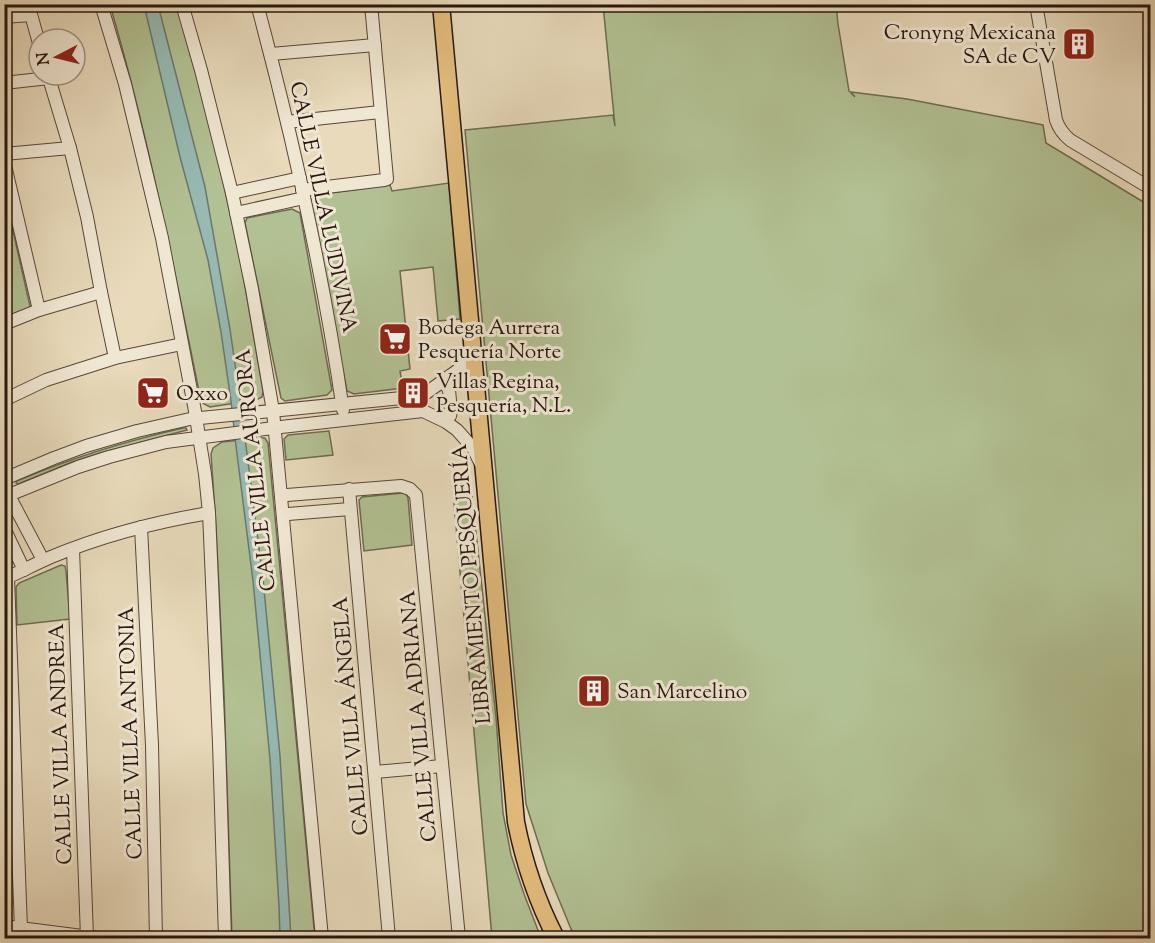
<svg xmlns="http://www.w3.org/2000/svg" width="1155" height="943" font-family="'Sorts Mill Goudy',serif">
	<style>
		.green { fill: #b2c193; stroke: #6d6c51; stroke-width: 1.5 }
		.water { fill: #97bab3; stroke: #6b7871; stroke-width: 1.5 }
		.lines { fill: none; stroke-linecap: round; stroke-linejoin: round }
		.minor-casing { stroke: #58473a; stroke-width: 14 }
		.major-casing { stroke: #28160f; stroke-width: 19 }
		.minor { stroke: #f0e7d3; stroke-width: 12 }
		.major { stroke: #e4bd7e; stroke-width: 16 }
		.labels { text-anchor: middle; stroke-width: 6; stroke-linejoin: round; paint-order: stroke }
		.poi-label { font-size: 21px; fill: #28160f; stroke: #f0e7d3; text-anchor: start }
		.street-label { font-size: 21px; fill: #28160f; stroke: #f0e7d3 }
	</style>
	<rect width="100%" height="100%" fill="#e8dabb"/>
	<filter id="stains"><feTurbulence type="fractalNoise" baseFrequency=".00333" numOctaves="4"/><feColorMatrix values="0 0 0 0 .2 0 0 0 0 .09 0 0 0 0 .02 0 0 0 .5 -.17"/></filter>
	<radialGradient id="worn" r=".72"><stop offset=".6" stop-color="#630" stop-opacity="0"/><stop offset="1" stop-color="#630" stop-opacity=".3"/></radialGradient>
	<g class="green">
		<path d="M110,5H177L215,144L242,269L263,391L262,397L256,400L210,407L204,404L201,401C174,268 148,135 110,5Z"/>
		<path d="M603,5H836L838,24L849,91L855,97L851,92L907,99L1043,125L1046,143L1150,206V938H577L571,929L548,873L526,804L465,130L613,115L615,126Z"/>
		<path d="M449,183L460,319L438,321L433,267L400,271L410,369L400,371L403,388L354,394L347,391L310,202L315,195L390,185L392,191Z"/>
		<path d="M4,191L30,306L28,309L4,318Z"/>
		<path d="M292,209L300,213L332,390L327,395L285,401L281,398L245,223L247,218Z"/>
		<path d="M183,428H186L187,430L100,453L72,462L18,484L16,483L17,481C71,458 126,441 183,428Z"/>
		<path d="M329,431L333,455L286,460L284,439L288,435Z"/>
		<path d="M259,438H265L268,443L315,938H232L224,693L216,527L211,454L213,448L222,442Z"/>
		<path d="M470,477L496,717L503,813L511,855L524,894L541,938H492L452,480Z"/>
		<path d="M403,493L406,494L408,498L412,545L364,551L359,500L362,497Z"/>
		<path d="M61,565L65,566L66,571L70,619L17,625L16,587L19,583Z"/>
	</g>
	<path class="water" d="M144,5H158L205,187L230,329L240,399L263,579L280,756L291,938H280L279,906L270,759L253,581L236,446L231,401L221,332L208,260L180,157Z"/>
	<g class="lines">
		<g class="minor-casing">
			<g id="minor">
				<path d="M28,4L39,43"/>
				<path d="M101,4L125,84L162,238L195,411L205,474L209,513L219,743L225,938"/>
				<path d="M182,4L201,70L232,193L252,289L273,411L322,938"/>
				<path d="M257,4C293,138 323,273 343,410"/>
				<path d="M1036,4L1056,120C1059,129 1063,134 1070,140L1150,188"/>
				<path d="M4,17L31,15"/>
				<path d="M271,54L375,45"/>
				<path d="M48,75L70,148L87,217L101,292L115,358"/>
				<path d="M4,83L49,78"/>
				<path d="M287,122L380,112"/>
				<path d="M4,154L70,148"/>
				<path d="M4,161L39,310"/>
				<path d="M302,190L384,180L387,179L371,4"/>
				<path d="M232,193L300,178"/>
				<path d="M236,213L304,198"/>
				<path d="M4,324L39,310L101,292"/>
				<path d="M441,383L446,385L449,390L451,411L450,416L444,420"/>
				<path d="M4,400L46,380L115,358L182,344"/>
				<path d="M4,479L54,458L86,446L137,431L190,419L422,396L458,370L464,363L472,346"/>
				<path d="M349,489L389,938"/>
				<path d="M6,490L43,560"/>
				<path d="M287,495L401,486L410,489L416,495L459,938"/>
				<path d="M4,497L78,467L109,457L166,442L281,427L423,411L446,422L457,430L473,448L480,462"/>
				<path d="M288,514L350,509"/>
				<path d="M141,527L152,745L156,938"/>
				<path d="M4,528L24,570"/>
				<path d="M73,549L87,937"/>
				<path d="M8,578L21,929"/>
				<path d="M4,579C20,572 35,564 51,557C101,536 155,522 209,513"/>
				<path d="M375,772L442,766"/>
				<path d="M4,926L98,938"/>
			</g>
		</g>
		<g class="major-casing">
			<path id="major" d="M441,4L516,822C524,863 537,901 556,938"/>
		</g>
		<use href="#minor" class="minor"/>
		<use href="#major" class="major"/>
	</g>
	<defs>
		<g id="building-square" transform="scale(1.725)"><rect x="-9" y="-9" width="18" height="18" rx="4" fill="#8f2418" stroke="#f0e7d3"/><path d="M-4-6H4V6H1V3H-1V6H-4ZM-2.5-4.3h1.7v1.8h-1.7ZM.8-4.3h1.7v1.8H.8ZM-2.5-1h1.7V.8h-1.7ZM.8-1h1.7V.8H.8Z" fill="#fff"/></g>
		<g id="supermarket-square" transform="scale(1.725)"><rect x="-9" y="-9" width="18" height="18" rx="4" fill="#8f2418" stroke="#f0e7d3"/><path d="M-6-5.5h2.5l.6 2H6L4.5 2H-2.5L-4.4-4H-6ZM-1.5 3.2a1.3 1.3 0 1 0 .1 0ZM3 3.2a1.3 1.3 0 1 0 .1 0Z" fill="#fff"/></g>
	</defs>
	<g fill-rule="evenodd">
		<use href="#building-square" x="1079" y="44"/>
		<use href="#supermarket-square" x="395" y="339"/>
		<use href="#supermarket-square" x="153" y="393"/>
		<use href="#building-square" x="413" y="393"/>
		<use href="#building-square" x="594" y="691"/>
	</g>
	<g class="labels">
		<g class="poi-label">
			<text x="1056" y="39" text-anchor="end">Cronyng Mexicana<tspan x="1056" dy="24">SA de CV</tspan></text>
			<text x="418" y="334">Bodega Aurrera<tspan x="418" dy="24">Pesquería Norte</tspan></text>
			<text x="436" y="388">Villas Regina,<tspan x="436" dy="24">Pesquería, N.L.</tspan></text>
			<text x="176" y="400">Oxxo</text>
			<text x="617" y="698">San Marcelino</text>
		</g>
		<g class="street-label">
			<text transform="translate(324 207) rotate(78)" y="7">CALLE VILLA LUDIVINA</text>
			<text transform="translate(255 470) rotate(-96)" y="7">CALLE VILLA AURORA</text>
			<text transform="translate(471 584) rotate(-95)" y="7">LIBRAMIENTO PESQUERÍA</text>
			<text transform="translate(350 716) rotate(-95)" y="7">CALLE VILLA ÁNGELA</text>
			<text transform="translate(418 716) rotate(-95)" y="7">CALLE VILLA ADRIANA</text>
			<text transform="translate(130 733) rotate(-92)" y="7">CALLE VILLA ANTONIA</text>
			<text transform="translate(60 744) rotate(-92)" y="7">CALLE VILLA ANDREA</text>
		</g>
	</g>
	<rect width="1155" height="943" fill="none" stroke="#e8dabb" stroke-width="24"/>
	<rect x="6" y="6" width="1143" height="931" fill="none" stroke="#28160f" stroke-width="3"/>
	<rect x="12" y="12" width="1131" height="919" fill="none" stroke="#28160f" stroke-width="1.5"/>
	<g transform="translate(57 57) rotate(263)"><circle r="28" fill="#f0e7d3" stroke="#a09385" stroke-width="1.5"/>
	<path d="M0-4.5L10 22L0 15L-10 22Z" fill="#8f2418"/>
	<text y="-9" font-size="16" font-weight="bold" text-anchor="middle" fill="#28160f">N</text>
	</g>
	<rect width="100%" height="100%" filter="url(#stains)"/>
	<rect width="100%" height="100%" fill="url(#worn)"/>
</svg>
